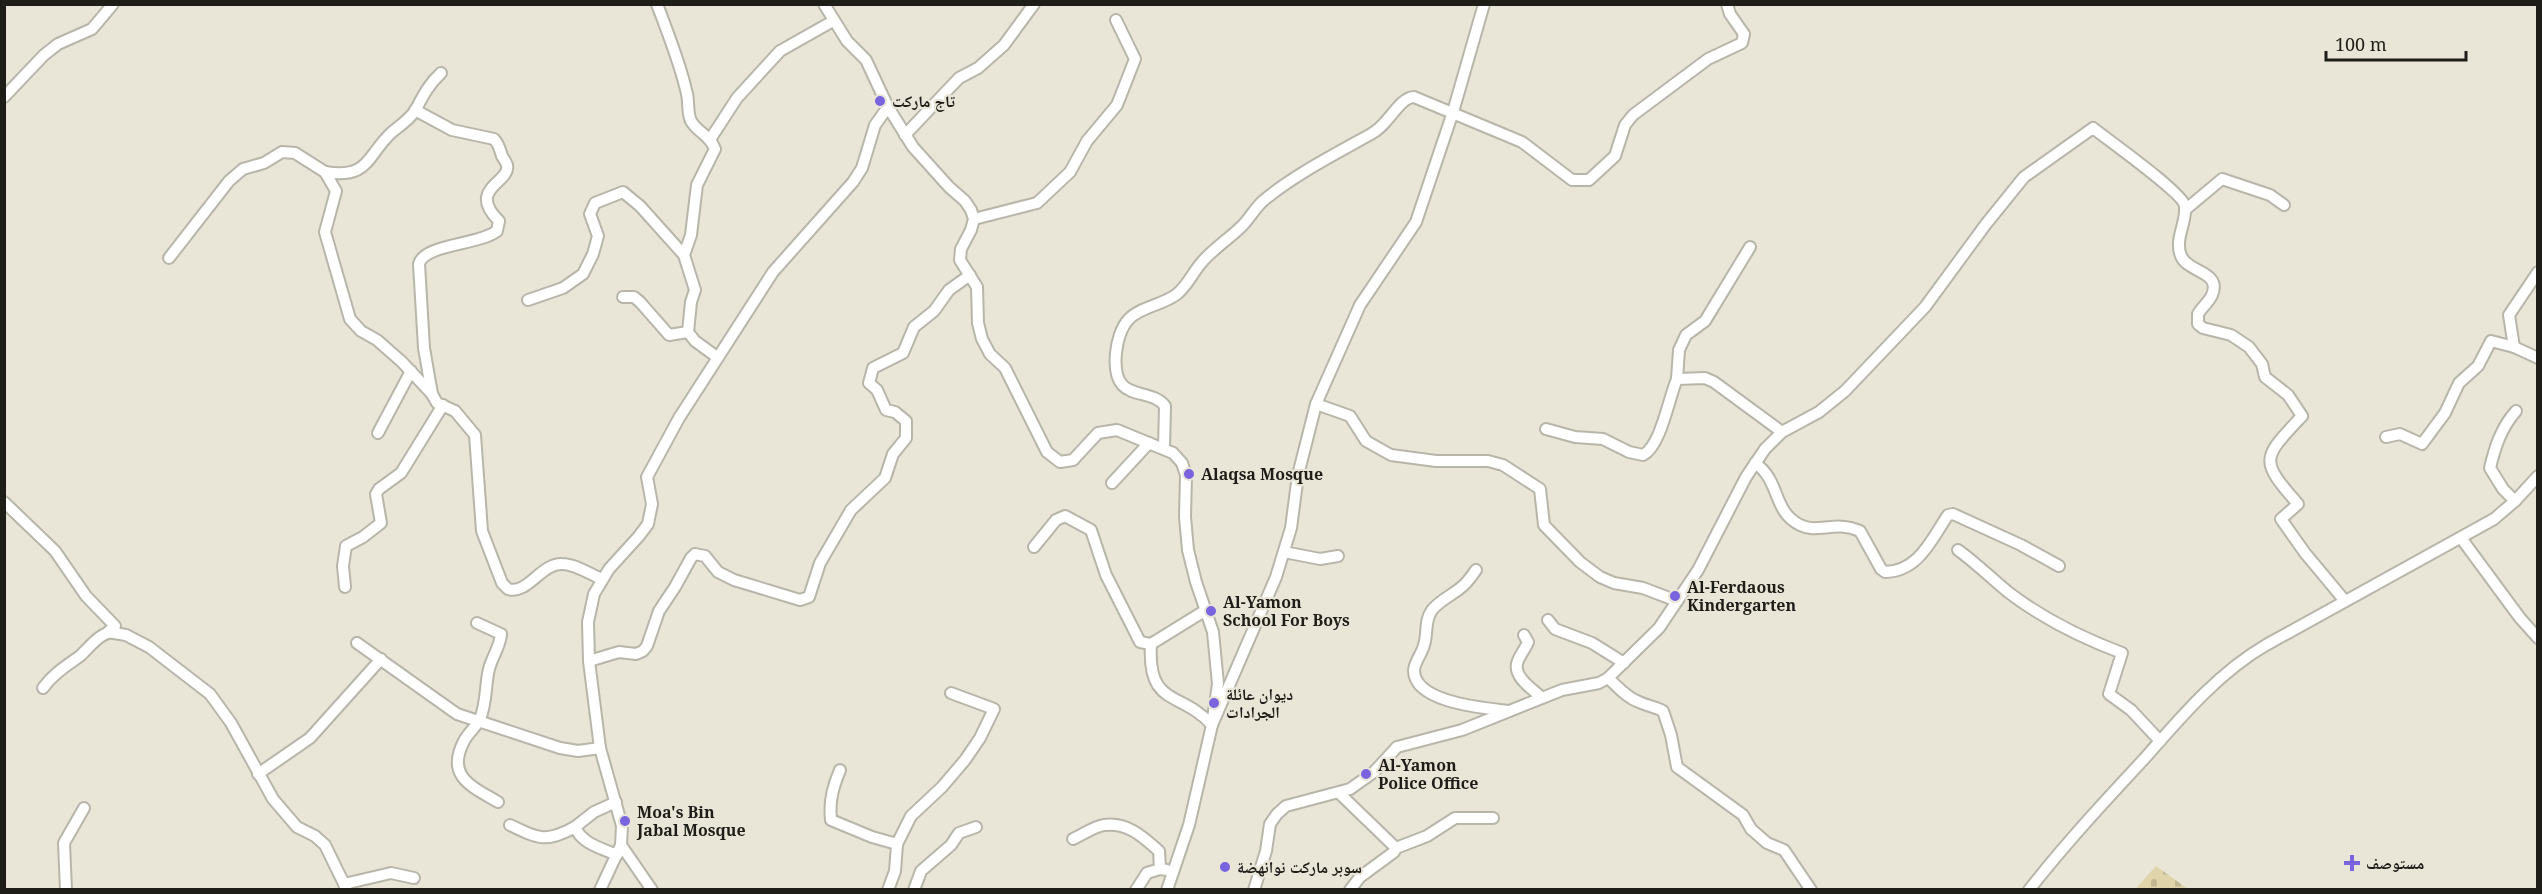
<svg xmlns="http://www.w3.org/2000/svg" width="2542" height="894" font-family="'Noto Serif','Noto Naskh Arabic',serif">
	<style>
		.cemetery { fill: url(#cemetery-stones) }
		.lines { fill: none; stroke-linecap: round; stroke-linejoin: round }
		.minor-casing { stroke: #b8b5a9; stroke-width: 14 }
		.minor { stroke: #fff; stroke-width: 10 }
		.poi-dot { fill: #7a63de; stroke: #e9e6d8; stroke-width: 2 }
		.labels { text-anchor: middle; stroke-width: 4.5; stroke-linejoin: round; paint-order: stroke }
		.poi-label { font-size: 16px; font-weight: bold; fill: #1e1d18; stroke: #e9e6d8; text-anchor: start }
	</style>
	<defs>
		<pattern id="cemetery-stones" width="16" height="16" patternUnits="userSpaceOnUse" patternTransform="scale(1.5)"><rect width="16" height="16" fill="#e0d5aa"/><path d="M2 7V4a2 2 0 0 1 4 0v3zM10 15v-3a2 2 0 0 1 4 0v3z" fill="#c0b692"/></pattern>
	</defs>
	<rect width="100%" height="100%" fill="#e9e6d8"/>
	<path class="cemetery" d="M2156,866L2188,889H2139L2137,887Z"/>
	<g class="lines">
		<g class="minor-casing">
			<g id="minor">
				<path d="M657,4C668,34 680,62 687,94C689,102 687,113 691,121C698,133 709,134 715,149L697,185L691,235L684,255L695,290L691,302L688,332L695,341L717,357"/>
				<path d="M824,4L847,41L866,60L888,107L913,147L949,187L965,201L971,210L974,219L971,230L961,249L960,260L977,287L978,323L982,339L990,354L1005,368L1047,452L1060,462L1073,460L1098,433L1117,430L1173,453L1182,463L1186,475L1185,517L1188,550L1196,582L1213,632L1218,684L1212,725L1189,825L1167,890"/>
				<path d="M4,97L44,55L58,44L92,29L113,4"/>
				<path d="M415,110L452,130L494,139C499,144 500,150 502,156C504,159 506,162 507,165C511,183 466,188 499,221L497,231C479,245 424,244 419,264L424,348L432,394L437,403L455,411L475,435L482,531L502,583L508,589C528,595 541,563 562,564C575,564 590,574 602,579"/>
				<path d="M905,135L959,78L978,68L1004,45L1034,4"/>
				<path d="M711,138L737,98L780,51L833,21"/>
				<path d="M325,172C369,179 366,157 391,133C399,126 409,120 415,111C423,96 428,85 441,73"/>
				<path d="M2185,210L2222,179L2270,195L2284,205"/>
				<path d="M974,219L1037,203L1070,172L1087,141L1117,105L1135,59L1116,20"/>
				<path d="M169,258L229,181L243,169L264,163L282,152L295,153L325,172L336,191L325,232L350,319L361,331L377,340L402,362L432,394"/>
				<path d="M623,297H634L640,302L669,335L688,332"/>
				<path d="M528,300L563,288L583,274L593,254L598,236L590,214L595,203L623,192L640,206L684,255"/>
				<path d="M2514,347L2509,315L2538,272"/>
				<path d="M1677,379L1679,350L1686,335L1705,321L1750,247"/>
				<path d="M1316,404L1350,416L1366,441L1391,455L1436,461H1488L1503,465L1540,489L1544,525L1580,562L1600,577L1614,583L1643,588L1677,601"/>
				<path d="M1546,429L1575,437L1603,439L1629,452L1643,455C1661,446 1669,397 1677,379L1705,378L1714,382L1782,432"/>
				<path d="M378,433L411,371"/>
				<path d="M2386,437L2400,434L2422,444L2445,413L2459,383L2478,366L2491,341L2514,347L2538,358"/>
				<path d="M1164,448L1165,406C1149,385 1111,406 1116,353C1117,342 1121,327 1129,319C1140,307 1163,305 1177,294C1188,285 1193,272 1202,262C1213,249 1230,238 1242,226C1250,218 1255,208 1263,201C1292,176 1337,153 1371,134C1389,125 1398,98 1414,97L1522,142L1572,180H1589L1615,156L1625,125L1633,115L1708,59L1742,43L1744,34L1730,14L1727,4"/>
				<path d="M1755,463C1781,481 1772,511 1800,525C1818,534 1835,520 1860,531L1881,569L1885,572C1919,571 1931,540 1948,515L1953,514L2021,545L2059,566"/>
				<path d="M1112,483L1149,443"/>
				<path d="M2515,501L2503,489L2490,468C2495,447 2501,428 2516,411"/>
				<path d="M4,502L55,551L86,596L115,626L108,632L126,635L149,647L210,694L231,723L273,799L297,827L315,836L325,845L347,890"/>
				<path d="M2461,538L2520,618L2538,638"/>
				<path d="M1034,547L1056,520L1065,516L1091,530L1106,575L1140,642L1151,644L1206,610"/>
				<path d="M1958,550C1976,563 1991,578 2008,592C2042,618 2082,638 2122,653L2109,694L2131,710L2160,741"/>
				<path d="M1284,552L1320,559L1338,556"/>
				<path d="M1476,570C1473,574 1469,580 1465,584C1455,594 1441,599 1432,610C1424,621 1428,633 1424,645C1422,654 1414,662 1414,671C1415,703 1485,708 1509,711"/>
				<path d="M345,587L343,566L346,546L363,537L381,523L376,494L379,489L401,473L443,405"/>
				<path d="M1548,620L1555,629L1592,643L1624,663"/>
				<path d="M477,623L501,634C500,647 492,657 489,669C485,685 487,702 480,719C476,727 468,733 464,741C445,777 473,787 498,802"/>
				<path d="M1524,635L1528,642C1525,650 1518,657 1517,664C1514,678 1534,690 1542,698"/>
				<path d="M357,643L457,714L560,748L578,751L600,748"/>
				<path d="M1151,644C1147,708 1181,690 1212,725L1276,577L1291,528L1298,475L1316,404L1360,305L1416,222L1453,112L1484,4"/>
				<path d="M589,661L619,652L636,654L643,651L647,646L659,611L675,587L691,558L695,554L705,556L718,572L734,580L800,600L809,597L820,563L851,510L885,478L893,454L906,438V421L895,412L886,410L877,390L869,383L873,368L903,353L914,327L934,311L949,290L970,275"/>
				<path d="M1608,678C1618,687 1627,698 1639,702C1648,706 1655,707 1663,711L1671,735L1677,767L1743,815L1751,829L1767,843L1784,850L1811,890"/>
				<path d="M43,688C53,674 66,666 80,656C91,646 99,633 115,631"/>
				<path d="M840,770C833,787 829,801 831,820L872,837L897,844"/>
				<path d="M258,774L310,738L381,659"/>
				<path d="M1339,793L1396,848L1394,852L1360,877L1350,890"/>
				<path d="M616,802L594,812L575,827C582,844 601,848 617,855"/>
				<path d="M510,825C539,839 546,843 575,827"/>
				<path d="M1073,839C1082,835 1095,826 1104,825C1128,822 1143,837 1159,851L1160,869"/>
				<path d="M621,845L652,890"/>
				<path d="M1396,848L1427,836L1455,818H1493"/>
				<path d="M344,884L391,873L414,878"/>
				<path d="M66,890L64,843L84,808"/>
				<path d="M600,890L621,845L622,826L600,748L589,661L588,622L594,594L609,569L639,536L648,524L652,504L647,477L679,418L773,272L853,182L862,168L875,125L888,107"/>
				<path d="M888,890L895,871L897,844L911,816L942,787L965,760L980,738L994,709L951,693"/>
				<path d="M914,890L921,871L951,845L959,833L976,827"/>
				<path d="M1136,890L1147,873L1160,869L1167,870"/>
				<path d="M1254,890L1266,851L1270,824L1277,814L1286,806L1350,789L1374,772L1397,747L1462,730L1562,690L1599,683L1608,678L1659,628L1698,570L1746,477L1765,449L1782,432L1819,412L1845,391L1925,307L1986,224L2024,177L2093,128C2108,140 2183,193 2185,206C2187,223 2174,239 2181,256C2188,273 2222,271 2212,295C2209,302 2202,307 2198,314V324L2203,328L2231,335L2249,347L2262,364L2265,377L2288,395L2302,416C2263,458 2258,459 2298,504L2281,519L2305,553L2345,601"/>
				<path d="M2029,890C2065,844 2105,801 2145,758C2181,717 2218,673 2266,645L2494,519L2515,501L2538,476"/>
			</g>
		</g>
		<use href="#minor" class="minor"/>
	</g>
	<g class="poi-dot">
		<circle cx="880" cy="101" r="6"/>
		<circle cx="1189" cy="474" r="6"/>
		<circle cx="1675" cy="596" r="6"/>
		<circle cx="1211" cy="611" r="6"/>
		<circle cx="1214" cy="703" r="6"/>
		<circle cx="1366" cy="774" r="6"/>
		<circle cx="625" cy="821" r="6"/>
		<path d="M2349 854h6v6h6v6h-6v6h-6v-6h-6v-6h6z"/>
		<circle cx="1225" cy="867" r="6"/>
	</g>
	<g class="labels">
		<g class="poi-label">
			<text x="892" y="107">تاج ماركت</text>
			<text x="1201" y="480">Alaqsa Mosque</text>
			<text x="1687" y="593">Al-Ferdaous<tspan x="1687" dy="18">Kindergarten</tspan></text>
			<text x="1223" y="608">Al-Yamon<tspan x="1223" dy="18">School For Boys</tspan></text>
			<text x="1226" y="700">ديوان عائلة<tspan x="1226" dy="18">الجرادات</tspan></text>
			<text x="1378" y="771">Al-Yamon<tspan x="1378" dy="18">Police Office</tspan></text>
			<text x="637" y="818">Moa's Bin<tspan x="637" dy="18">Jabal Mosque</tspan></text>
			<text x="2366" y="869">مستوصف</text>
			<text x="1237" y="873">سوبر ماركت نوانهضة</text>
		</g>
	</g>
	<rect width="2542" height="894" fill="none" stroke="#1e1d18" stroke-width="12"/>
	<path d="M2326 51v9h140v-9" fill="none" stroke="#1e1d18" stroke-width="3"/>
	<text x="2335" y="51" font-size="18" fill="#1e1d18" stroke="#e9e6d8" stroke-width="4.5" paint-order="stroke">100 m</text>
</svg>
